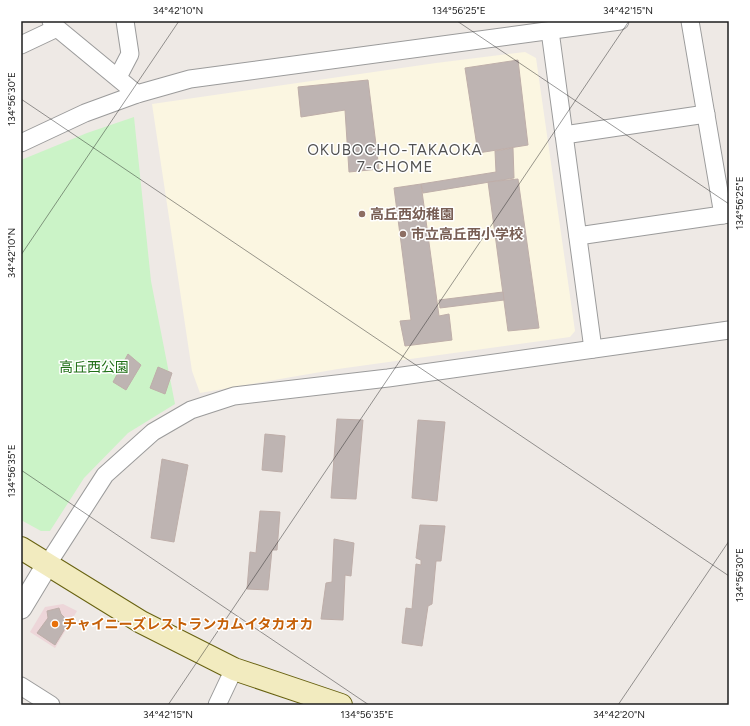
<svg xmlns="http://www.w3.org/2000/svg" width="750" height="726" font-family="Figtree,'Noto Sans JP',sans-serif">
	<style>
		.commercial { fill: #edd6d9 }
		.education { fill: #fbf6e1 }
		.park { fill: #cbf3c7 }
		.building { fill: #beb4b2; stroke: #beaea9 }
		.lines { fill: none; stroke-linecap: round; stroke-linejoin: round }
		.minor-casing { stroke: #9b9b9b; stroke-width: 19 }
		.tertiary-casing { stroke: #9b9b9b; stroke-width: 23 }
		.secondary-casing { stroke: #686211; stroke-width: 24 }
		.minor { stroke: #fff; stroke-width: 17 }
		.tertiary { stroke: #fff; stroke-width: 21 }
		.secondary { stroke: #f2ebbf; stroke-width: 22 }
		.ticks { fill: none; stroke: #1e1e1e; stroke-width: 1; stroke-opacity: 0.45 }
		.education-dot { fill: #8d6e63; stroke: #fff; stroke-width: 1.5 }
		.food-dot { fill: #e8710a; stroke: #fff; stroke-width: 1.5 }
		.labels { text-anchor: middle; stroke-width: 3; stroke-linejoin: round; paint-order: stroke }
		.education-label { font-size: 14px; font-weight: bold; fill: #785e54; stroke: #fff; text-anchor: start }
		.park-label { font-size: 14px; fill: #217018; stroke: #fff }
		.food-label { font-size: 14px; font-weight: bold; fill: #c56008; stroke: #fff; text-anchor: start }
		.neighbourhood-label { font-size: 15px; letter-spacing: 1px; fill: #515151; stroke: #fff }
		.neatline { fill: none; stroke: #1e1e1e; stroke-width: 1.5 }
		.ticks-label { font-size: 10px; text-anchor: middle; fill: #1e1e1e }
	</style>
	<rect width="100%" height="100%" fill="#eee9e5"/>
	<path class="commercial" d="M63,604L77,611L55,648L30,632L45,607Z"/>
	<path class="education" d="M525,52L536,58L575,331L570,337L338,369L200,393L192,371L152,104L436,63Z"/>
	<path class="park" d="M134,117L151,281L175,404L128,433L84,478L50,531H41L21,520V160L87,133Z"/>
	<g class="building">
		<path d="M518,60L528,145L478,153L465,68Z"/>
		<path d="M368,80L379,169L349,172L345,110L301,117L298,87Z"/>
		<path d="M513,148L514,178L423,193L421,184L496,172L495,151Z"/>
		<path d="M518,179L539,328L508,331L488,182Z"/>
		<path d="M421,184L439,316L449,314L452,340L405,346L400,321L411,320L394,188Z"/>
		<path d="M503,292L504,300L440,308L439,300Z"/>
		<path d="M128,354L141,365L126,390L113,382Z"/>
		<path d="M158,367L172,373L165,394L150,388Z"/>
		<path d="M337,419L363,420L356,499L331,498Z"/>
		<path d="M418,420L445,422L437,501L412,498Z"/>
		<path d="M265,434L285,436L282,472L262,470Z"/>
		<path d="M162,459L188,465L174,542L151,538Z"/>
		<path d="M260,511L280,512L277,550H272L268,590L247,589L250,552L256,553Z"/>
		<path d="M420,525L445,526L441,561H436L432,604L428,606L422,646L402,643L406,608L412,609L416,564L421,565V560L416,558Z"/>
		<path d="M334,539L354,543L351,576L345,575L343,620L321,619L326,583L332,582Z"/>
		<path d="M59,608L61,614L69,622L55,645L37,633L48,618L47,611Z"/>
	</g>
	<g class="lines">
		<g class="minor-casing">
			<g id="minor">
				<path d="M51,21L57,28L137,94"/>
				<path d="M690,21L723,215"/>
				<path d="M550,31L593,349"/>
				<path d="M21,45L57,28"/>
				<path d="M118,77L130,54L125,21"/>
				<path d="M564,135L706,114"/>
				<path d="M21,143L85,113L137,94L190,79L620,21"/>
				<path d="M578,236L729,214"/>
				<path d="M47,565L105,475L153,432L191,410L234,396L388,378L729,330"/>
				<path d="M21,686L51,705"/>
				<path d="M217,705L234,669"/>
			</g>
		</g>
		<g class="tertiary-casing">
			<path id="tertiary" d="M21,608L47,565"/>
		</g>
		<g class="secondary-casing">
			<path id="secondary" d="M21,548L141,622L234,669L341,705"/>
		</g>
		<use href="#minor" class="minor"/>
		<use href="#tertiary" class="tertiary"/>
		<use href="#secondary" class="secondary"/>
	</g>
	<path class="ticks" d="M457,21L729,204M21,99L729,576M21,255L179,21M21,470L369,705M168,705L629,21M618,705L729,541"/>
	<g class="education-dot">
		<circle cx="362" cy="214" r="4"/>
		<circle cx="403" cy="234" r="4"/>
	</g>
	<circle class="food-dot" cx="55" cy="624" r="4"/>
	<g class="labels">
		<g class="education-label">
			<text x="370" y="219">高丘西幼稚園</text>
			<text x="411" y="239">市立高丘西小学校</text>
		</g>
		<g class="park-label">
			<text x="94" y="372">高丘西公園</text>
		</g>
		<g class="food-label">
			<text x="63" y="629">チャイニーズレストランカムイタカオカ</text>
		</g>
		<g class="neighbourhood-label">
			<text x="395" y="155">OKUBOCHO-TAKAOKA<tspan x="395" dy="17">7-CHOME</tspan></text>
		</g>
	</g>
	<rect width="750" height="726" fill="none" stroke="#ffffff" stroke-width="44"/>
	<rect x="22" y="22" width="706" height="682" class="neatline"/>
	<g class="ticks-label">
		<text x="178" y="14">34°42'10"N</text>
		<text x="459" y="14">134°56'25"E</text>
		<text x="628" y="14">34°42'15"N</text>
		<text transform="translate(11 99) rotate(-90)" y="4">134°56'30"E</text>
		<text transform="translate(739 203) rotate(-90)" y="4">134°56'25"E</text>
		<text transform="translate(11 253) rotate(-90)" y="4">34°42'10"N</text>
		<text transform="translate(11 471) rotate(-90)" y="4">134°56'35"E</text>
		<text transform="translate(739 575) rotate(-90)" y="4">134°56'30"E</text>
		<text x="168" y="718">34°42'15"N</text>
		<text x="367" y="718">134°56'35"E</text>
		<text x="619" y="718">34°42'20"N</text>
	</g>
</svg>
